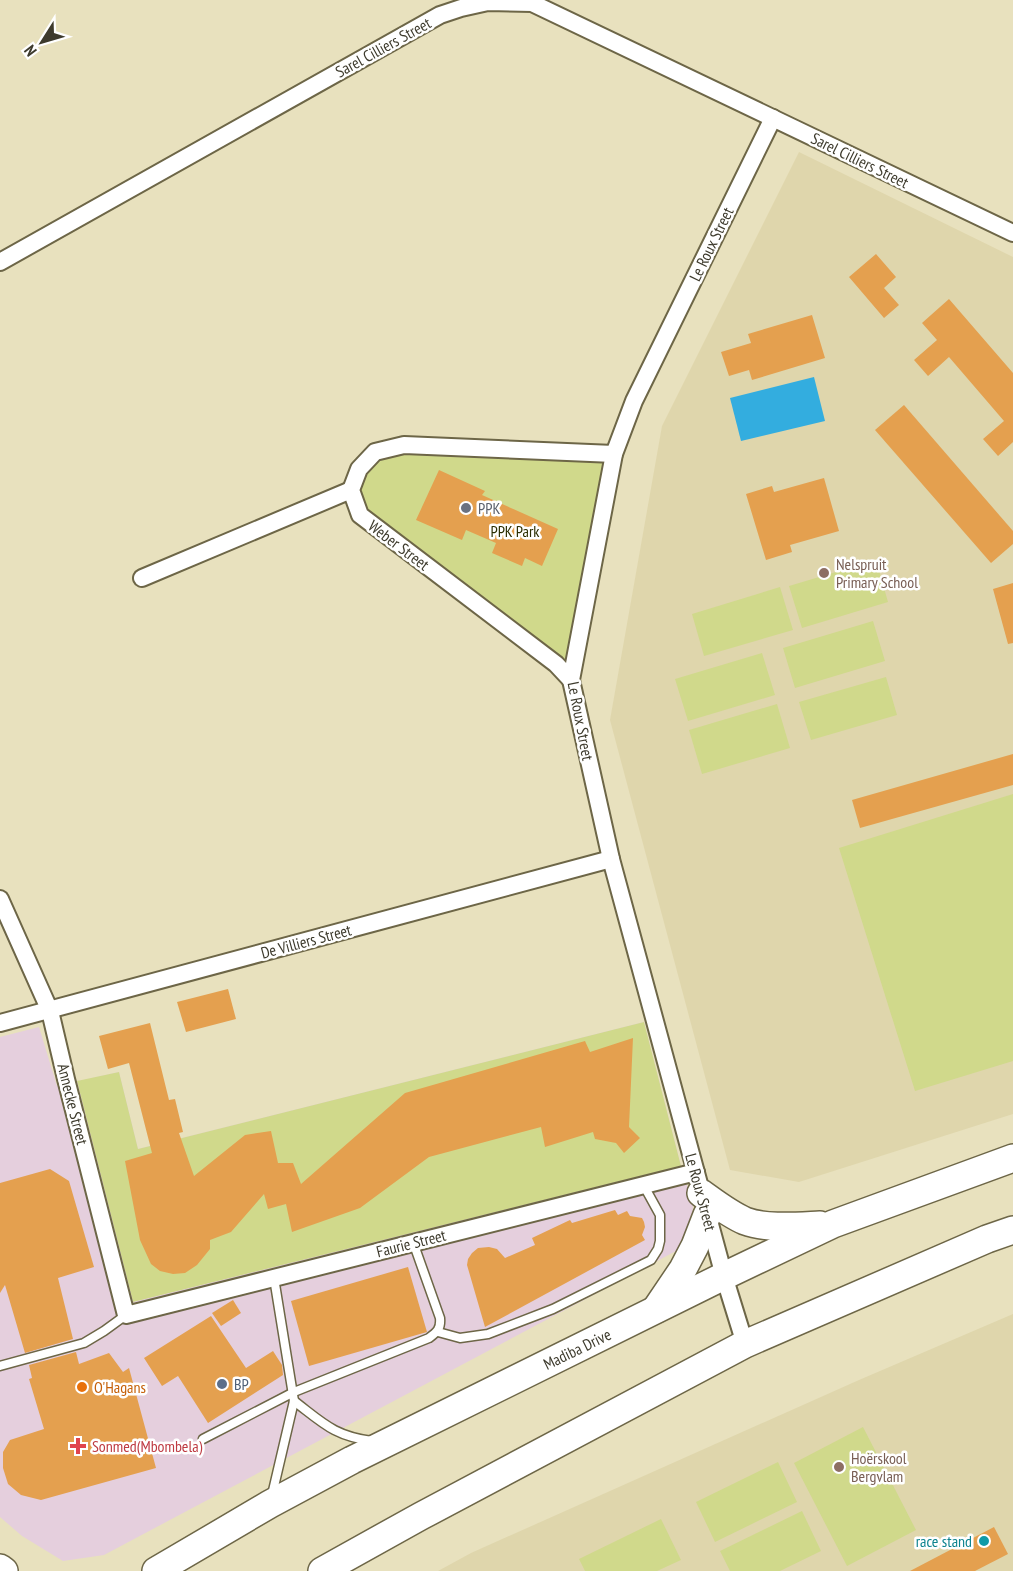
<svg xmlns="http://www.w3.org/2000/svg" width="1013" height="1571" font-family="'PT Sans Narrow',sans-serif">
	<style>
		.commercial { fill: #e5cfdd }
		.built { fill: #dfd6ac }
		.green { fill: #d0d98b }
		.water { fill: #33addf }
		.building { fill: #e4a04f }
		.lines { fill: none; stroke-linecap: round; stroke-linejoin: round }
		.service-casing { stroke: #6d6647; stroke-width: 11 }
		.minor-casing { stroke: #6d6647; stroke-width: 20 }
		.primary-casing { stroke: #6d6647; stroke-width: 30 }
		.service { stroke: #fff; stroke-width: 8 }
		.minor { stroke: #fff; stroke-width: 16 }
		.primary { stroke: #fff; stroke-width: 27 }
		.worship-dot { fill: #6b7280; stroke: #fff; stroke-width: 2 }
		.education-dot { fill: #8d6e63; stroke: #fff; stroke-width: 2 }
		.service-dot { fill: #5c6f8a; stroke: #fff; stroke-width: 2 }
		.food-dot { fill: #e8710a; stroke: #fff; stroke-width: 2 }
		.health-dot { fill: #e0444e; stroke: #fff; stroke-width: 2 }
		.culture-dot { fill: #0f9aa8; stroke: #fff; stroke-width: 2 }
		.labels { text-anchor: middle; stroke-width: 5; stroke-linejoin: round; paint-order: stroke }
		.street-label { font-size: 16px; fill: #3d3a2c; stroke: #fff }
		.worship-label { font-size: 16px; fill: #5b616d; stroke: #fff; text-anchor: start }
		.park-label { font-size: 16px; fill: #2b2e02; stroke: #fff }
		.education-label { font-size: 16px; fill: #785e54; stroke: #fff; text-anchor: start }
		.service-label { font-size: 16px; fill: #4e5e75; stroke: #fff; text-anchor: start }
		.food-label { font-size: 16px; fill: #c56008; stroke: #fff; text-anchor: start }
		.health-label { font-size: 16px; fill: #be3a42; stroke: #fff; text-anchor: start }
		.culture-label { font-size: 16px; fill: #0d838f; stroke: #fff; text-anchor: end }
	</style>
	<rect width="100%" height="100%" fill="#e8e1be"/>
	<path class="commercial" d="M644,1022L681,1166L693,1204L691,1243L104,1555L63,1561L22,1536L0,1517V1037L39,1027L57,1086L119,1072L138,1149Z"/>
	<g class="built">
		<path d="M799,152L1013,257V1114L799,1182L730,1170L610,720L662,426Z"/>
		<path d="M1013,1314V1571H438L471,1553L859,1380Z"/>
	</g>
	<g class="green">
		<path d="M375,452L614,454L571,680L360,515L359,469Z"/>
		<path d="M876,560L888,602L802,628L789,586Z"/>
		<path d="M780,587L793,630L704,656L692,614Z"/>
		<path d="M873,621L885,661L795,688L783,648Z"/>
		<path d="M762,653L775,695L688,721L675,679Z"/>
		<path d="M886,677L897,715L811,740L799,702Z"/>
		<path d="M777,704L790,748L702,774L689,730Z"/>
		<path d="M1013,794V1061L915,1091L839,848Z"/>
		<path d="M644,1022L681,1166L133,1302L77,1081L119,1072L138,1149Z"/>
		<path d="M863,1427L916,1530L847,1566L794,1463Z"/>
		<path d="M778,1462L797,1502L715,1542L696,1502Z"/>
		<path d="M802,1511L821,1551L780,1571H730L720,1551Z"/>
		<path d="M661,1519L681,1560L657,1571H585L579,1559Z"/>
	</g>
	<path class="water" d="M814,377L825,421L741,441L730,398Z"/>
	<g class="building">
		<path d="M876,254L896,277L884,288L899,305L884,318L849,277Z"/>
		<path d="M949,299L1013,373V442L998,456L983,439L1004,421L949,357L928,376L914,360L937,340L922,323Z"/>
		<path d="M812,315L825,358L752,380L749,370L729,376L721,352L751,343L748,334Z"/>
		<path d="M904,405L1013,531V544L991,563L875,430Z"/>
		<path d="M439,470L485,491L482,495L558,529L542,566L525,558L522,566L492,553L496,543L466,530L462,540L416,520Z"/>
		<path d="M824,478L839,531L790,545L792,552L766,560L746,494L772,486L774,492Z"/>
		<path d="M1013,583V643L1008,644L993,589Z"/>
		<path d="M1013,754V785L860,828L852,800Z"/>
		<path d="M228,989L236,1019L186,1032L177,1002Z"/>
		<path d="M150,1023L169,1100L175,1099L183,1132L179,1133L194,1176L245,1135L271,1131L278,1163H293L301,1184L405,1093L585,1041L590,1052L633,1038L629,1127L640,1138L624,1153L616,1143L595,1139L593,1132L545,1147L541,1127L429,1157L360,1208L292,1232L286,1204L268,1209L264,1194L231,1232L210,1240V1249L197,1265L185,1273L173,1274L160,1271L151,1264L140,1240L125,1161L152,1153L129,1063L108,1069L99,1036Z"/>
		<path d="M50,1169L69,1181L94,1267L58,1278L73,1339L25,1353L5,1285L0,1293V1183Z"/>
		<path d="M615,1210L618,1215L627,1211L630,1216L642,1218L644,1222L645,1227L642,1235L645,1240L485,1327L467,1265L468,1259L472,1253L478,1248L489,1247L497,1249L505,1258L535,1245L532,1238L570,1220L572,1223Z"/>
		<path d="M408,1267L427,1332L309,1366L291,1301Z"/>
		<path d="M233,1300L241,1313L221,1326L212,1313Z"/>
		<path d="M211,1316L246,1368L273,1351L282,1365L283,1375L208,1423L178,1376L162,1386L144,1358Z"/>
		<path d="M76,1352L79,1364L109,1353L123,1372L129,1368L156,1468L41,1500L21,1495L8,1484L3,1468V1452L10,1440L44,1429L29,1379L32,1378L29,1365Z"/>
		<path d="M994,1527L1008,1554L975,1571H910Z"/>
	</g>
	<g class="lines">
		<g class="service-casing">
			<g id="service">
				<path d="M438,1332L460,1338L488,1334L553,1309L651,1260L658,1249L660,1241V1215L644,1186"/>
				<path d="M0,1366L84,1343L104,1331L126,1315"/>
				<path d="M294,1401C323,1423 334,1436 372,1441"/>
				<path d="M203,1439L294,1392L429,1338C437,1332 441,1329 440,1318L413,1242"/>
				<path d="M272,1495L294,1401L274,1278"/>
			</g>
		</g>
		<g class="minor-casing">
			<g id="minor">
				<path d="M0,262L440,15L461,8L488,2L532,3L1013,233"/>
				<path d="M142,578L351,490"/>
				<path d="M571,680L556,664L360,515L351,490L359,469L375,452L404,445L614,454"/>
				<path d="M0,899L50,1011L66,1079L126,1315L696,1172"/>
				<path d="M0,1023L611,859"/>
				<path d="M745,1344L724,1276L611,859L571,680L614,454L634,401L773,118"/>
			</g>
		</g>
		<g class="primary-casing">
			<g id="primary">
				<path d="M701,1193C715,1203 729,1214 745,1221C766,1229 798,1226 820,1225"/>
				<path d="M656,1309L683,1269L695,1246L707,1215"/>
				<path d="M0,1568L4,1571"/>
				<path d="M156,1571L270,1504L352,1460L724,1276L833,1224L1013,1158"/>
				<path d="M322,1571L421,1516L745,1344L987,1239L1013,1230"/>
			</g>
		</g>
		<use href="#service" class="service"/>
		<use href="#minor" class="minor"/>
		<use href="#primary" class="primary"/>
	</g>
	<circle class="worship-dot" cx="466" cy="508" r="6"/>
	<g class="education-dot">
		<circle cx="824" cy="573" r="6"/>
		<circle cx="839" cy="1467" r="6"/>
	</g>
	<circle class="service-dot" cx="222" cy="1384" r="6"/>
	<circle class="food-dot" cx="82" cy="1387" r="6"/>
	<path class="health-dot" d="M75 1437h6v6h6v6h-6v6h-6v-6h-6v-6h6z"/>
	<circle class="culture-dot" cx="984" cy="1541" r="6"/>
	<g class="labels">
		<g class="street-label">
			<text transform="translate(383 47) rotate(-29)" y="6">Sarel Cilliers Street</text>
			<text transform="translate(860 160) rotate(26)" y="6">Sarel Cilliers Street</text>
			<text transform="translate(711 244) rotate(-64)" y="6">Le Roux Street</text>
			<text transform="translate(399 545) rotate(37)" y="6">Weber Street</text>
			<text transform="translate(581 721) rotate(79)" y="6">Le Roux Street</text>
			<text transform="translate(306 941) rotate(-15)" y="6">De Villiers Street</text>
			<text transform="translate(73 1104) rotate(76)" y="6">Annecke Street</text>
			<text transform="translate(701 1192) rotate(75)" y="6">Le Roux Street</text>
			<text transform="translate(411 1243) rotate(-14)" y="6">Faurie Street</text>
			<text transform="translate(577 1349) rotate(-26)" y="6">Madiba Drive</text>
		</g>
		<g class="worship-label">
			<text x="478" y="514">PPK</text>
		</g>
		<g class="park-label">
			<text x="515" y="537">PPK Park</text>
		</g>
		<g class="education-label">
			<text x="836" y="570">Nelspruit<tspan x="836" dy="18">Primary School</tspan></text>
			<text x="851" y="1464">Hoërskool<tspan x="851" dy="18">Bergvlam</tspan></text>
		</g>
		<g class="service-label">
			<text x="234" y="1390">BP</text>
		</g>
		<g class="food-label">
			<text x="94" y="1393">O'Hagans</text>
		</g>
		<g class="health-label">
			<text x="92" y="1452">Sonmed(Mbombela)</text>
		</g>
		<g class="culture-label">
			<text x="972" y="1547">race stand</text>
		</g>
	</g>
	<g transform="translate(42 42) rotate(233)" stroke="#ffffff" stroke-width="4.5" paint-order="stroke">
	<path d="M0-4.5L10 22L0 15L-10 22Z" fill="#3d3a2c"/>
	<text y="-9" font-size="16" font-weight="bold" text-anchor="middle" fill="#3d3a2c">N</text>
	</g>
</svg>
